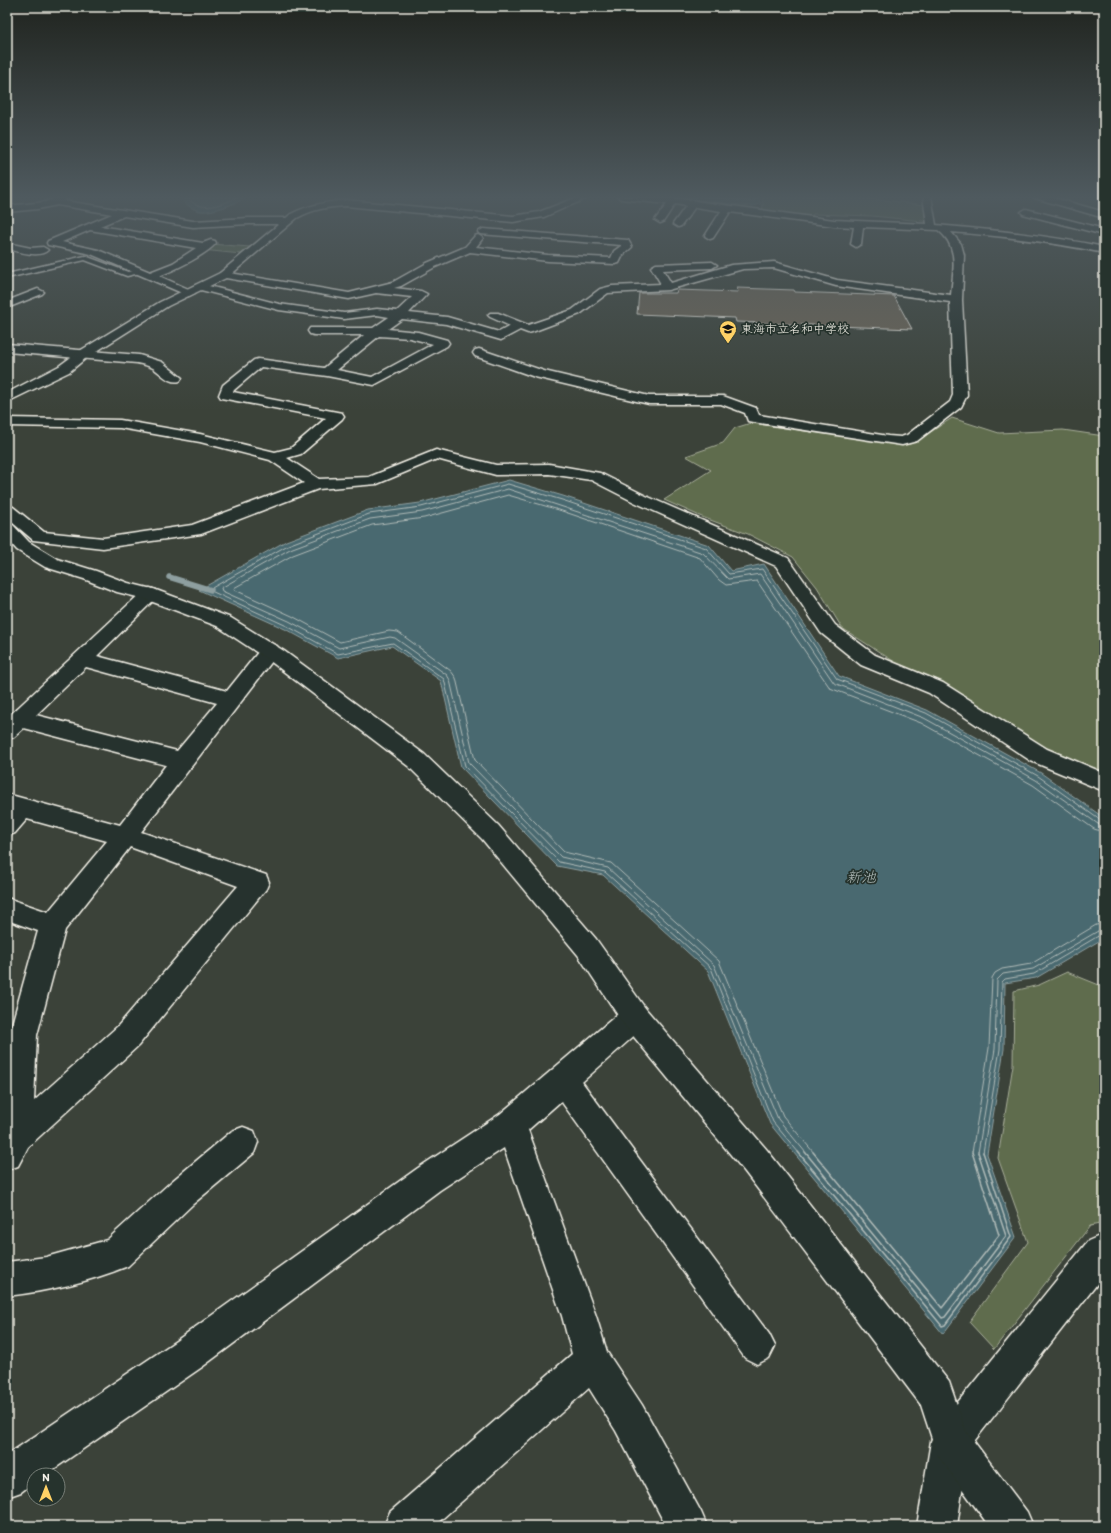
<svg xmlns="http://www.w3.org/2000/svg" width="1111" height="1533" font-family="Itim,'Klee One',sans-serif">
	<style>
		.green { fill: #5e6c4d; stroke: #a9ae9a }
		.water { fill: #4a6970; stroke: #8e9fa0 }
		.lines { fill: none; stroke-linecap: round; stroke-linejoin: round }
		.shore-far1 { stroke: #b0bbb8; stroke-width: 1 }
		.shore { stroke: #b0bbb8; stroke-width: 1.5 }
		.stream { stroke: #8e9fa0; stroke-width: 5.5 }
		.building { fill: #6d6556; stroke: #f4f1e8 }
		.lane-casing { stroke: #f4f1e8; stroke-width: 3 }
		.street-casing { stroke: #f4f1e8; stroke-width: 3 }
		.secondary-casing { stroke: #f4f1e8; stroke-width: 3 }
		.lane { fill: #26332d; fill-rule: evenodd }
		.street { fill: #26332d; fill-rule: evenodd }
		.secondary { fill: #26332d; fill-rule: evenodd }
		.labels { text-anchor: middle; stroke-width: 3.5; stroke-linejoin: round; paint-order: stroke }
		.far-poi-label { font-size: 12px; fill: #f4f1e8; stroke: #26332d; text-anchor: start }
		.water-label { font-size: 15px; font-style: italic; fill: #b0bbb8; stroke: #26332d }
	</style>
	<rect width="100%" height="100%" fill="#3b4239"/>
	<filter id="ink" filterUnits="userSpaceOnUse"><feTurbulence type="fractalNoise" baseFrequency=".025" numOctaves="2"/><feDisplacementMap in="SourceGraphic" scale="8" xChannelSelector="R" yChannelSelector="G"/><feConvolveMatrix kernelMatrix="1 2 1 2 8 2 1 2 1" color-interpolation-filters="sRGB"/></filter>
	<g filter="url(#ink)">
		<g class="green">
			<path d="M762,196H849L925,205L932,222L872,216L813,214L810,219L762,212L763,204Z"/>
			<path d="M210,244L250,247L241,254L202,250Z"/>
			<path d="M952,418L999,433L1063,430L1104,436V782L1039,755L842,628L817,587L793,557L748,534L702,517L664,500L711,470L686,456L723,443L735,428L751,423L895,444H910L920,439Z"/>
			<path d="M1067,972L1104,987V1223L1090,1226L994,1349L969,1322L1028,1242L998,1158L1013,1065L1014,991L1039,985Z"/>
		</g>
		<g class="water">
			<path d="M248,196C238,203 213,213 200,211C193,210 184,203 180,197Z"/>
			<path d="M668,196H757L761,204L753,206L732,204Z"/>
			<path d="M509,480L563,496L709,545L731,571L764,564L839,676L927,710L1041,773L1104,818V938L1036,978L1005,983L1004,1049L987,1154L1016,1237L943,1334L770,1124L708,971L603,875L557,866L461,767L441,681L392,646L338,658L285,629L199,590L286,541L368,510L420,503Z"/>
		</g>
		<g class="lines">
			<g class="shore-far1">
				<path d="M185,196C202,215 221,204 241,196"/>
				<path d="M701,196L752,202L755,200V196"/>
				<path d="M799,1153L773,1122L711,968L605,872L559,862L465,766L444,679L393,643L338,654L287,626L211,591L210,589L288,545L369,514L421,507L508,484L562,500L706,548L729,574L762,569L837,679L926,713L1038,776L1100,820L1104,821"/>
				<path d="M806,1153L778,1119L714,965L608,868L561,857L469,763L450,680L447,675L395,638L390,637L339,648L289,621L222,591L221,588L290,549L370,519L422,512L508,489L703,553L728,579L760,574L834,683L924,718L1036,780L1098,824L1104,826"/>
				<path d="M814,1153L783,1116L719,961L611,863L564,852L475,760L456,678L451,671L398,632L389,631L340,642L292,616L235,590L234,588L293,555L372,525L424,518L508,495L559,510L700,558L719,580L726,585L757,581L830,688L921,723L1033,785L1094,829L1104,832"/>
				<path d="M972,1153L989,1048L992,978L995,973L1002,969L1031,964L1096,925L1104,924"/>
				<path d="M978,1153L995,1049L997,980L1003,974L1033,969L1098,931L1104,930"/>
				<path d="M983,1153L1000,1049L1002,982L1005,979L1034,974L1100,935H1104"/>
			</g>
			<g class="shore">
				<path d="M798,1152L942,1326L945,1325L1011,1237L983,1152"/>
				<path d="M805,1152L942,1318L945,1317L1006,1236L978,1152"/>
				<path d="M813,1152L942,1308L999,1235L972,1152"/>
			</g>
			<path class="stream" d="M169,577L211,590"/>
		</g>
		<path class="building" d="M737,288L794,290L795,292L894,296L912,329L736,322L735,318L637,314L639,293H676L677,290L738,292Z"/>
		<g class="lines">
			<g class="lane-casing">
				<path id="lane" d="M85,256L128,272L141,270L144,272L127,276L85,260L7,278V274Z"/>
			</g>
			<g class="street-casing">
				<g id="street">
					<path d="M59,196H69L65,201L193,221L249,218H287L292,221L287,224H249L193,227L124,216L100,226L203,243L211,240L215,241L216,243C206,255 175,270 159,276L193,291L195,293L189,296L91,254L48,245L47,243L48,241L112,214L57,205L38,209L7,212V206L45,202ZM90,230L196,248L173,263L150,272L98,250L62,242Z"/>
					<path d="M617,196L673,198L834,220L927,224L923,196H931L936,225C993,230 1048,235 1104,247V253C1053,242 1002,236 951,232L961,244L964,255L962,300L967,395L961,407L917,441L902,445L753,422L748,421L745,413L721,404H649L535,377L475,356L473,353L475,350L479,349L544,371L649,396H723L756,408L759,415L888,436L901,437L907,435L950,402L953,395L950,302L836,286L774,268L743,269L668,290L608,293L580,314L532,332L528,333L520,330L501,340L446,324L402,319L388,329L418,332L447,340L449,343L447,346L374,385L327,376L261,367L234,390L233,392L342,413L344,416L342,419L301,454L287,458L319,479L369,477L436,450L496,465L549,464L600,473L646,496L788,558L835,625L875,655L943,683L1047,749L1104,773V791L1031,761L929,693L861,665L821,633L776,566L634,502L591,480L549,474L496,475L437,459L377,484L318,489L201,534L103,548L33,540L7,518V505L13,507L44,532L103,538L192,525L304,483L270,460L200,442L120,428L7,426V418L120,420L200,434L275,452L291,448L326,418L221,398L219,395L223,385L254,360L258,359L324,368L364,335H314L310,334L308,331L310,328H373L389,317L377,315L344,319L279,310L197,289L196,287L197,285L201,284L279,304L344,313L377,309L397,311L412,297L376,293L349,299L220,277L219,275L220,273L224,272L349,293L393,282L427,263L465,247L475,236L478,235L483,238L476,247L548,255L611,258L614,251L621,246V245L480,234L478,232L483,229L628,240L632,247L623,255L619,263L615,264L548,261L470,252L435,267L401,286L394,288L421,291L427,294L409,313L447,317L499,332L510,326L490,317L488,315L490,313H498L528,325L572,310L600,289L612,286L661,284L651,267L656,264L712,262L717,265L712,268L663,270L671,283L731,265L774,262L837,280L951,295C953,271 960,247 938,230L863,227L861,244L856,247L851,244L854,227L834,226L730,212L713,238L710,239L705,236L721,211L695,207L681,226L678,227L673,224L686,206L675,204L663,222L660,223L655,220L667,204L621,199ZM379,336L410,338L433,344L372,377L337,370Z"/>
					<path d="M1034,196H1048L1104,212V218L1035,198Z"/>
					<path d="M1026,209L1104,229V235L1023,214L1021,212Z"/>
					<path d="M7,243L31,248L43,247L48,250C39,259 18,251 7,249Z"/>
					<path d="M38,289L44,292L42,294L7,308V301Z"/>
					<path d="M7,344L139,355L162,362L182,378L180,381C169,384 162,374 153,368C149,366 143,364 137,363L7,352Z"/>
					<path d="M150,588L156,590L159,594L156,598L97,656L227,691L263,646L270,644L277,646L280,651L141,832L266,875L269,882L266,889L138,1046L28,1147L18,1166L7,1170V1062L9,1035L38,931L7,920V898L48,912L107,841L27,819L15,833L7,836V794L120,825L166,765L24,728L14,737L7,739V718L144,590ZM86,667L217,703L177,751L36,715ZM130,847L238,886L118,1026L34,1101L37,1035L65,930Z"/>
					<path d="M635,1004L645,1008L649,1017L645,1026L582,1082L769,1334L775,1346L769,1358L757,1364L745,1358L561,1101L528,1130L596,1316L607,1352L642,1405L701,1512L707,1526H666L616,1431L589,1388L434,1526H384L390,1512L572,1354L562,1316L504,1148L440,1190L202,1367L45,1475H34V1482L21,1492L7,1497V1455L176,1341L418,1168L500,1114L625,1008Z"/>
					<path d="M243,1127L254,1131L258,1142L254,1153L193,1204L128,1266C89,1282 48,1291 7,1296V1262L46,1257L107,1240L171,1182L232,1131Z"/>
					<path d="M1104,1234V1275L968,1449L957,1526H917L931,1441L937,1428L1088,1241Z"/>
				</g>
			</g>
			<g class="secondary-casing">
				<g id="secondary">
					<path d="M580,196H592L544,217L513,222L346,206C328,207 313,209 297,218L228,277L168,306L86,358L69,372L7,402V393L59,366L78,352L160,302L220,273L291,214C308,205 326,202 346,200L513,216L539,212Z"/>
					<path d="M7,524L13,525L29,542L57,559L96,571L128,583L156,590L231,618L284,651L424,754L498,825L596,939L645,1008L767,1150L949,1382L966,1431L1027,1512L1033,1526H989L937,1454L921,1405L745,1172L625,1026L578,955L482,839L408,766L270,661L217,626L145,599L117,592L84,579L45,567L17,550L7,539Z"/>
				</g>
			</g>
			<use href="#lane" class="lane"/>
			<use href="#street" class="street"/>
			<use href="#secondary" class="secondary"/>
		</g>
	</g>
	<linearGradient id="sky" x2="0" y2="1"><stop stop-color="#20241f"/><stop offset="0.48" stop-color="#4f5a5f"/><stop offset="1" stop-color="#4f5a5f" stop-opacity="0"/></linearGradient>
	<rect width="1111" height="411" fill="url(#sky)"/>
	<defs>
		<g id="school-pin" transform="scale(0.9)"><path d="M0 17L-7.5 6A9.5 9.5 0 1 1 7.5 6Z" fill="#ffd166" stroke="#26332d"/><path d="M0-5L7-2L0 1L-7-2ZM-4 1L0 2.5L4 1V4Q0 6-4 4Z" fill="#111"/></g>
	</defs>
	<g fill-rule="evenodd">
		<use href="#school-pin" x="728" y="329"/>
	</g>
	<g class="labels">
		<g class="far-poi-label">
			<text x="741" y="333">東海市立名和中学校</text>
		</g>
		<g class="water-label">
			<text x="861" y="882">新池</text>
		</g>
	</g>
	<rect width="1111" height="1533" fill="none" stroke="#26332d" stroke-width="24"/>
	<rect x="12" y="12" width="1087" height="1509" fill="none" stroke="#f4f1e8" stroke-width="1.5" filter="url(#ink)"/>
	<g transform="translate(46 1487)"><circle r="19" fill="#26332d" stroke="#787f78"/>
	<path d="M0-3L7 15L0 10L-7 15Z" fill="#ffd166"/>
	<text y="-6" font-size="11" font-weight="bold" text-anchor="middle" fill="#f4f1e8">N</text>
	</g>
</svg>
